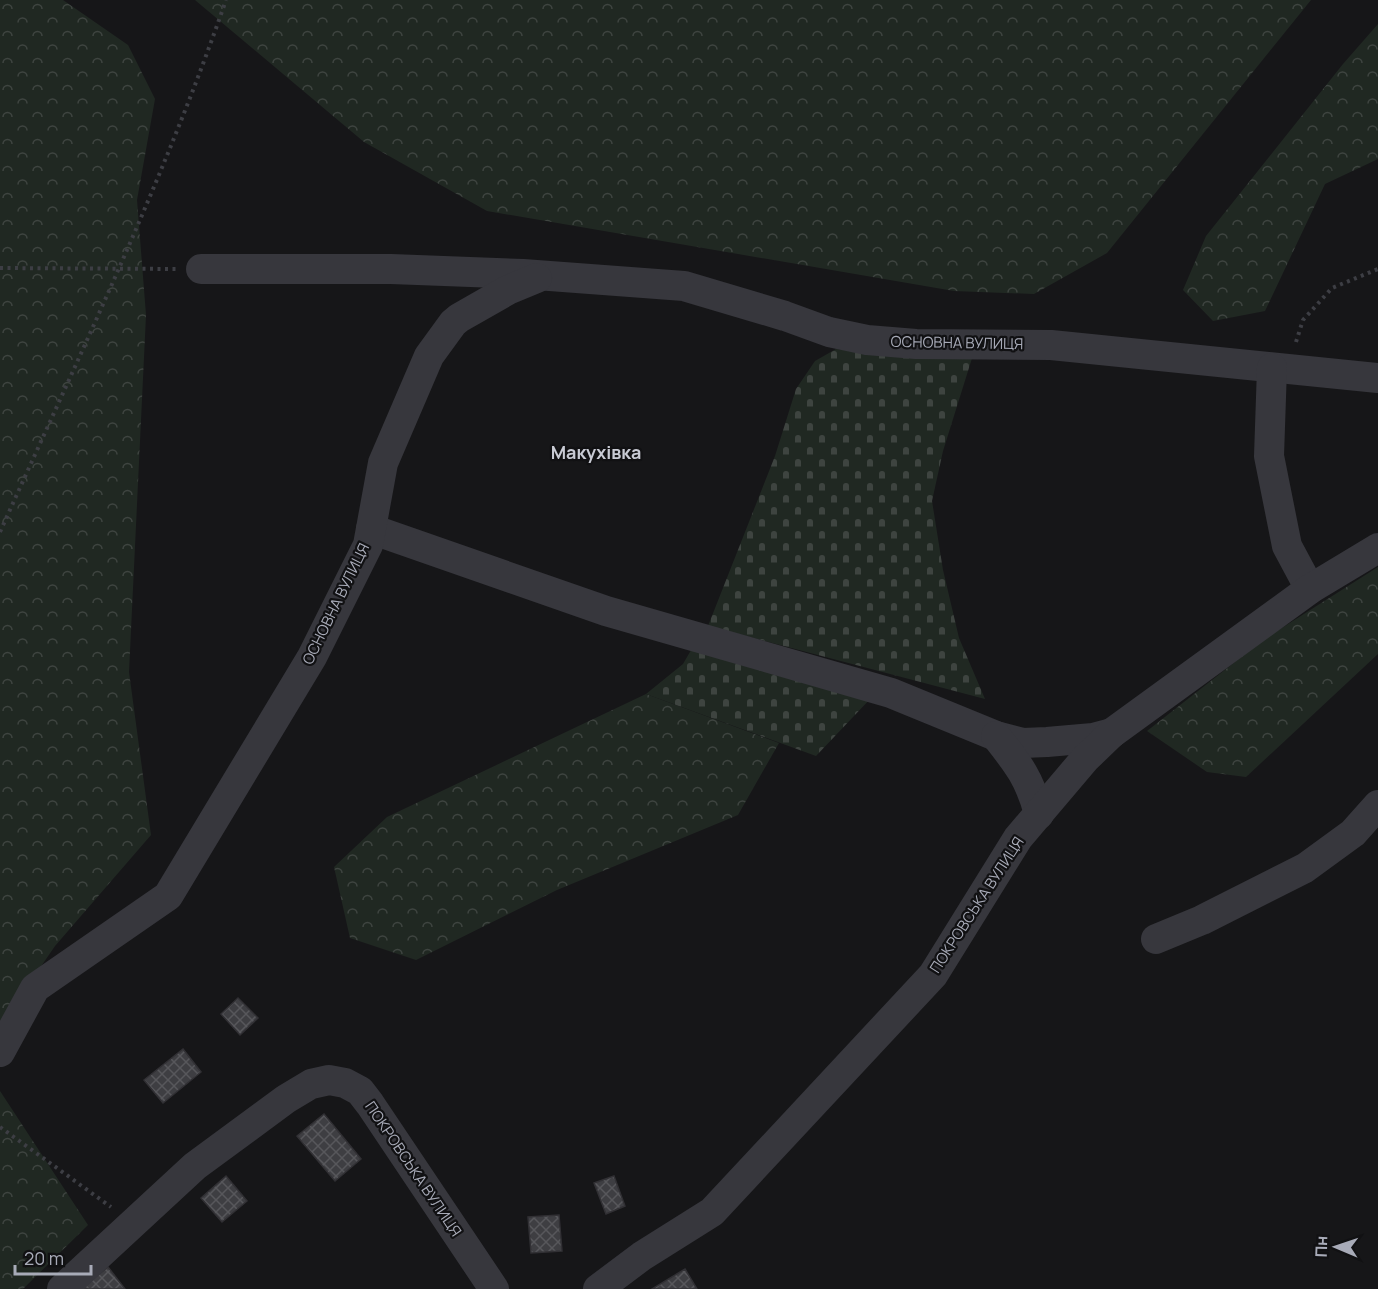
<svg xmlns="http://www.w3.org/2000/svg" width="1378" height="1289" font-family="Manrope,sans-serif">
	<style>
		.forest { fill: url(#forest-crowns) }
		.cemetery { fill: url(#cemetery-stones) }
		.building { fill: url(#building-cross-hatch); stroke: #313034; stroke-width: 1.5 }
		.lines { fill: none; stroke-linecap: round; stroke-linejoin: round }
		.path { stroke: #3d3e44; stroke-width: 4; stroke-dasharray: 3 4.5; stroke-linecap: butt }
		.minor { stroke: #37373d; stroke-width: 30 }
		.labels { text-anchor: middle; stroke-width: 4.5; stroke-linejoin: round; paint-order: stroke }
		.street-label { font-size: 15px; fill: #a8abb8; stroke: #111113 }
		.quarter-label { font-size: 18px; font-weight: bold; fill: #c9cbd4; stroke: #111113 }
	</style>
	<defs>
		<pattern id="forest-crowns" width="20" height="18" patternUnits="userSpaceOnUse" patternTransform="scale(1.5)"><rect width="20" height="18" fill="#202822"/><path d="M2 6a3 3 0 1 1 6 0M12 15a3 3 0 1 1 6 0" fill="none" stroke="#3e4440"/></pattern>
		<pattern id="cemetery-stones" width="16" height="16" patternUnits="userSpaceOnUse" patternTransform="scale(1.5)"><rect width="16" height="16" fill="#202822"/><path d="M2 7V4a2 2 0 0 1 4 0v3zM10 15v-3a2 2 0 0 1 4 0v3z" fill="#3e4440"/></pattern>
		<pattern id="building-cross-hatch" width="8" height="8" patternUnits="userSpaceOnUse" patternTransform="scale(1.5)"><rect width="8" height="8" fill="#3e3e42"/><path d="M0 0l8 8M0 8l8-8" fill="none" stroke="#57575b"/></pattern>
	</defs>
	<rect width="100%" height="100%" fill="#161618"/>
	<g class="forest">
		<path d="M0,0H63L128,45L155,99L137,200L146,315L129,672L151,835L55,946L0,1026Z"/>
		<path d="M195,0H1311L1107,253L1034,294L954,291L487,211L364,142Z"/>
		<path d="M1378,24V159L1325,184L1265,311L1213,321L1183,290L1206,236L1343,64Z"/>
		<path d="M1378,567V654L1246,777L1207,772L1147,731L1263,640Z"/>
		<path d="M646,694L779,743L738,815L557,890L416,960L350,938L334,867L387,817Z"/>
		<path d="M0,1091L88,1225L23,1289H0Z"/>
	</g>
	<g class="cemetery">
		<path d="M836,349L877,354L973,355L943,451L932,501L943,570L959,638L985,699L708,626L775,456L796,389L815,361Z"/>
		<path d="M694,645L872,697L816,756L646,694L683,664Z"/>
	</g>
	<g class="building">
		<path d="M238,998L258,1018L240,1035L221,1014Z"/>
		<path d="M183,1049L201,1072L163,1103L144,1080Z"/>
		<path d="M324,1114L361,1159L335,1181L297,1136Z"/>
		<path d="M226,1176L247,1201L222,1222L201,1198Z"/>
		<path d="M614,1176L625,1206L606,1214L594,1183Z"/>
		<path d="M559,1215L562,1251L531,1253L528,1217Z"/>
		<path d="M108,1267L125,1289H80Z"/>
		<path d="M685,1269L697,1289H652Z"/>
	</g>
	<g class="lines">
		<g class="path">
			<path d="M0,268L176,269"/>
			<path d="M1296,342L1303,320L1332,288L1378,269"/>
			<path d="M0,532C79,356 163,182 226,0"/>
			<path d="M0,1127L111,1207"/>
		</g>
		<g class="minor">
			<path d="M201,269H391L523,274L684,286L785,316L829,332L867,340L916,344L1051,345L1378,378"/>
			<path d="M1272,368L1269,456L1287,546L1310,589"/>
			<path d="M371,529L606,611L891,693L996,736L1023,743L1047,742L1093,738L1112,733"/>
			<path d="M996,736C1018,764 1030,779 1039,814"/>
			<path d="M1156,939L1202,920L1305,868L1353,833L1378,805"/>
			<path d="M0,1052L35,988L168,896L312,657L368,545L383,463L429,356L453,323L459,318L508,290L537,278"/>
			<path d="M62,1289L195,1166L286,1099L311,1084L329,1080L345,1083L360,1091L370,1104L494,1289"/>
			<path d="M598,1289L642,1256L712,1212L933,975L1018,838L1085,759L1112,733L1310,589L1378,548"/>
		</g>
	</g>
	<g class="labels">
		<g class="street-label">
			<text transform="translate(957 343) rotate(1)" y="5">ОСНОВНА ВУЛИЦЯ</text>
			<text transform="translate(336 604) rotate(-64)" y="5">ОСНОВНА ВУЛИЦЯ</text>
			<text transform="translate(977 905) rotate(-57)" y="5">ПОКРОВСЬКА ВУЛИЦЯ</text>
			<text transform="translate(413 1169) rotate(56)" y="5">ПОКРОВСЬКА ВУЛИЦЯ</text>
		</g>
		<g class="quarter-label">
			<text x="596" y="459">Макухівка</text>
		</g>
	</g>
	<g transform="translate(1336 1247) rotate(272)" stroke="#111113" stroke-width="4.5" paint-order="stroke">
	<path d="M0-4.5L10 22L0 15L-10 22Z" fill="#a8abb8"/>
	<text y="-9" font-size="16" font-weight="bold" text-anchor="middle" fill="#a8abb8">Пн</text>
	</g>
	<path d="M15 1265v9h76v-9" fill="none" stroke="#a8abb8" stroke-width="3"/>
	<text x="24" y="1265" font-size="18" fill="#a8abb8" stroke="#111113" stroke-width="4.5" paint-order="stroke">20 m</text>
</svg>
